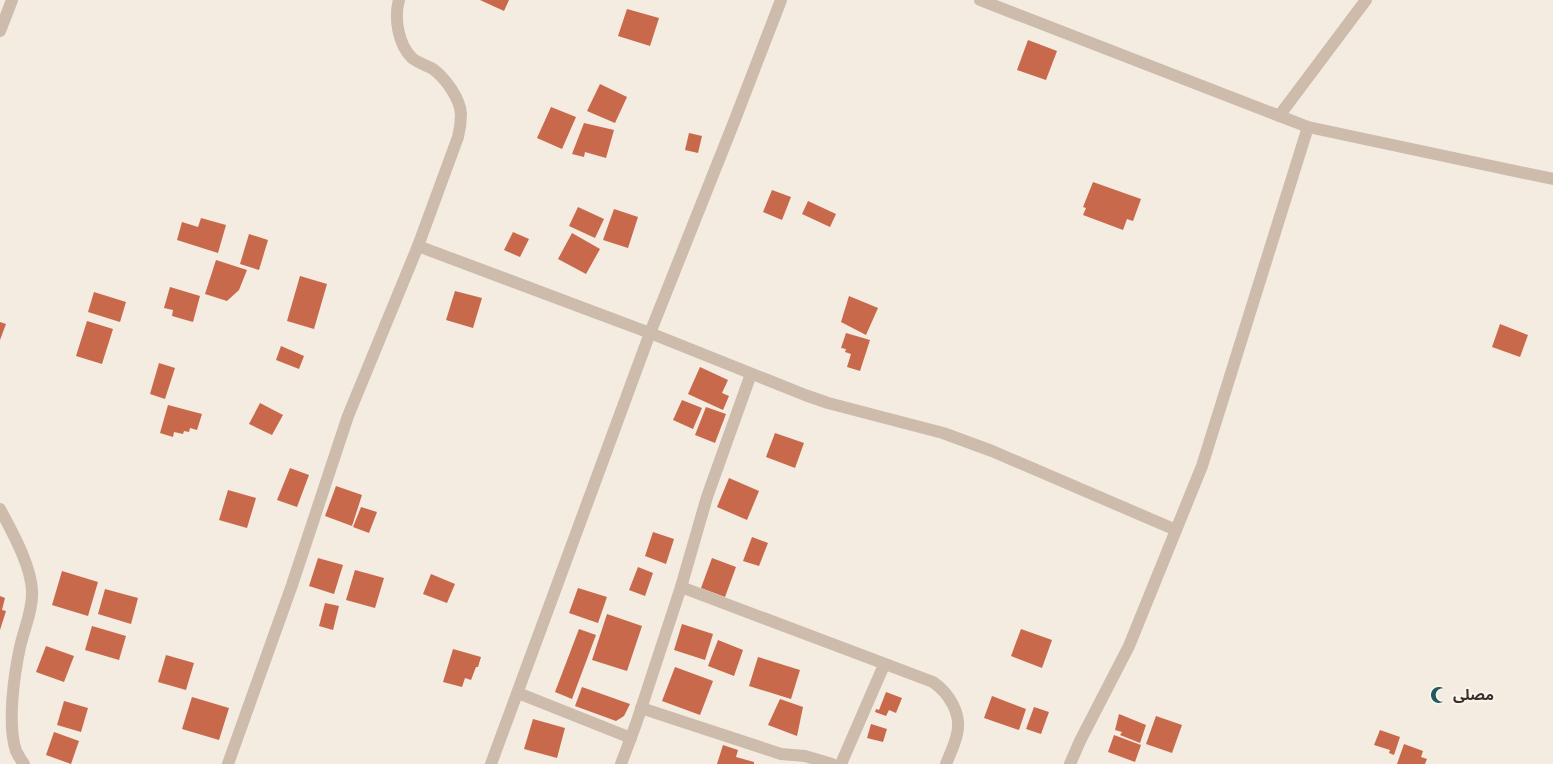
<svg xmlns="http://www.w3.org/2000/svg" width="1553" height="764" font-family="'Alegreya Sans','Noto Sans Arabic',sans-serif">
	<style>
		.building { fill: #c8694b }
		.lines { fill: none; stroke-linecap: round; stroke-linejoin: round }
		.minor { stroke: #cdbbac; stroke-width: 12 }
		.labels { text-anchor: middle; stroke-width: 4; stroke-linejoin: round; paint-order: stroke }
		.poi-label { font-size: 15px; font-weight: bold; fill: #3b302b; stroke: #fbf5ee; text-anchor: start }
	</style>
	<rect width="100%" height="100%" fill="#f4ebe1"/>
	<g class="building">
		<path d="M480,0H509L504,11Z"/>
		<path d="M627,9L659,18L650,46L618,36Z"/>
		<path d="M1028,40L1057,51L1046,80L1017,70Z"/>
		<path d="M600,84L627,97L615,123L587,111Z"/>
		<path d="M551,107L576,117L562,149L537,138Z"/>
		<path d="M584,123L614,130L606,158L585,152L584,157L572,154Z"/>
		<path d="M689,133L702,136L698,153L685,150Z"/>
		<path d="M1093,182L1141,199L1133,221L1127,219L1123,230L1083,215L1086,208L1083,207Z"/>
		<path d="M772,190L791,197L782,220L763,212Z"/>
		<path d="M808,201L836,214L830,227L802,214Z"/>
		<path d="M578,207L604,219L595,238L569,226Z"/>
		<path d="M614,209L638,217L628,248L603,240Z"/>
		<path d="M201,218L226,225L218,253L177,240L182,222L198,227Z"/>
		<path d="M513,232L529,239L520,257L504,250Z"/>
		<path d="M572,233L600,249L586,274L558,259Z"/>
		<path d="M249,234L268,240L259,270L240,264Z"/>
		<path d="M216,260L247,270L239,290L227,301L205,294Z"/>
		<path d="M300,276L327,284L314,329L287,321Z"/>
		<path d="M170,287L200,296L193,322L172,316L173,310L164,308Z"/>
		<path d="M455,291L482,298L473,328L446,320Z"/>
		<path d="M94,292L126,302L120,322L88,312Z"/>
		<path d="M849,296L878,308L866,335L841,322Z"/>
		<path d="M87,321L113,329L102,364L76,356Z"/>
		<path d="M0,322L6,324L0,340Z"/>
		<path d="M1500,324L1528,335L1520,357L1492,347Z"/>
		<path d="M846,333L870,340L860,371L847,367L851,354L845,352L846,349L841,348Z"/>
		<path d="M281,346L304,356L299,369L276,360Z"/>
		<path d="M159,363L175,368L165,399L150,394Z"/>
		<path d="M700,367L728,380L722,393L729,396L723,410L688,394Z"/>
		<path d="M682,400L702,408L693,429L673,420Z"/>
		<path d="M260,403L283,415L272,435L249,424Z"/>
		<path d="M168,405L202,414L197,430L190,428L189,432L184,431L183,434L174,432L173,437L160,433Z"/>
		<path d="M706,407L726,414L715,443L695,435Z"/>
		<path d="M775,433L804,443L795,468L766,457Z"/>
		<path d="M290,468L309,475L297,507L277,500Z"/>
		<path d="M729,478L759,491L747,520L717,507Z"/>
		<path d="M336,486L362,495L352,526L325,516Z"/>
		<path d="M228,490L256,498L247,528L219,520Z"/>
		<path d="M361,507L377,512L369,533L353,527Z"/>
		<path d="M653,532L674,539L666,564L645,556Z"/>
		<path d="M752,537L768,543L759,566L743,561Z"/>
		<path d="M318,558L343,565L334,594L309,586Z"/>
		<path d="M712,558L736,567L725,597L701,588Z"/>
		<path d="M638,567L653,573L645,596L629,590Z"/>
		<path d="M355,570L384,578L375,608L346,600Z"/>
		<path d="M62,571L98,582L88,616L52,605Z"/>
		<path d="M431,574L455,584L447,603L423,594Z"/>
		<path d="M578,588L607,597L598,623L569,613Z"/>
		<path d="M105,589L138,598L131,624L98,614Z"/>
		<path d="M0,596L5,598L2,610L6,611L0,630Z"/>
		<path d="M325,603L339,606L333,630L319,626Z"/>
		<path d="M607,614L642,626L627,671L592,660Z"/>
		<path d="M682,624L713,634L705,660L674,650Z"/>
		<path d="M92,626L126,636L119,660L85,650Z"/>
		<path d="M579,629L596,635L572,699L555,692Z"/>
		<path d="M1021,629L1052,640L1042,668L1011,656Z"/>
		<path d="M718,640L743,650L734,676L708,666Z"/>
		<path d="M46,646L74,656L64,682L36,672Z"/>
		<path d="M453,649L481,657L478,667H476L471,680L465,678L462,687L443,682Z"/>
		<path d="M166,655L194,663L186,690L158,682Z"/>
		<path d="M758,657L800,670L791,699L749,686Z"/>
		<path d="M675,667L713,681L700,715L662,701Z"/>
		<path d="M582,687L630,704L624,716L616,721L575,706Z"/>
		<path d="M886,692L902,698L896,713L889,710L886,716L875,712L876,709L879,710Z"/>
		<path d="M992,696L1026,709L1019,730L984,718Z"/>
		<path d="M192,697L229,708L219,740L182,729Z"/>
		<path d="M780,699L803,707L797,736L768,725Z"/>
		<path d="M64,701L88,708L81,732L57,725Z"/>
		<path d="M1034,707L1049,712L1041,734L1026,729Z"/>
		<path d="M1119,714L1146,725L1140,743L1120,735L1122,732L1115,730Z"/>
		<path d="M1156,716L1182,725L1172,753L1146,744Z"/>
		<path d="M533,719L565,728L557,758L524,749Z"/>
		<path d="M871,724L887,729L883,742L867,738Z"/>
		<path d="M1380,730L1400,737L1394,755L1389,753L1390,750L1374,745Z"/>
		<path d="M54,732L79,741L71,764L46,755Z"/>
		<path d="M1114,735L1141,745L1135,762L1108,752Z"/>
		<path d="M1404,744L1423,751L1421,757L1427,759L1425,764H1397Z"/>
		<path d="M723,745L738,750L736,757L754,762V764H717Z"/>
	</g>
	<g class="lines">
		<g class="minor">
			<path d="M980,0L1308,127L1553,179"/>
			<path d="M0,31L12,0"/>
			<path d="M1279,116L1366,0"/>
			<path d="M418,246L650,333L805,395L828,403L943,433L992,451L1176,530"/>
			<path d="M0,509C12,532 31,565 32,591C33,610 24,629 20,647C14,675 7,724 16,751C18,755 21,760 24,764"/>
			<path d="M681,587L933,682C949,693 962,714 957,734C955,744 950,754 946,764"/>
			<path d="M518,693L631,738"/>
			<path d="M641,708L781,754L805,756L832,764"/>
			<path d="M228,764L292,585L348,416L418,246L458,137C460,129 461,122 461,114C460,98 445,78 433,69C426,65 418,63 412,58C398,44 394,18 399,0"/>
			<path d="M491,764L650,333L734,122L781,0"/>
			<path d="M621,764L636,724L681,587L707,497L751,374"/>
			<path d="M841,764L884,665"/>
			<path d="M1070,764L1080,741L1129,646L1202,466L1308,127"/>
		</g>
	</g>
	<defs>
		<g id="mosque-bare" transform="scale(1.35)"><path d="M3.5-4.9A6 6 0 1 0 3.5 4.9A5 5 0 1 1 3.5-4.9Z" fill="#1f5a5e" stroke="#fbf5ee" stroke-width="2.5" paint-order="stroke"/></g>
	</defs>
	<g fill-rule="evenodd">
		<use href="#mosque-bare" x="1439" y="695"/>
	</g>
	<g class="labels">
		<g class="poi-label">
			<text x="1453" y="700">مصلى</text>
		</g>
	</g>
</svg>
